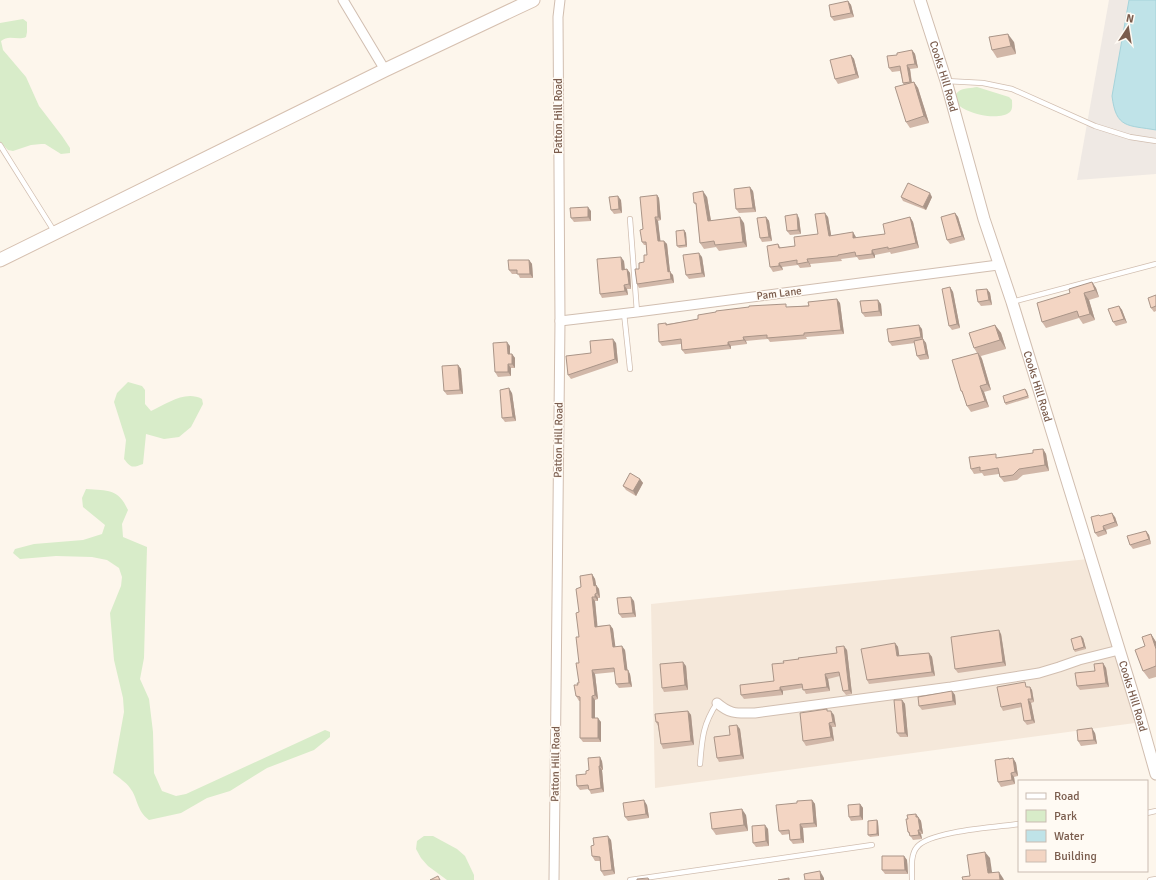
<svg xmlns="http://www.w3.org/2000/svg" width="1156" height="880" font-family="Signika,sans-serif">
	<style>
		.residential { fill: #f5e8da }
		.industrial { fill: #efe9e4 }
		.green { fill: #d8ecc9 }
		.water { fill: #bfe3e8; stroke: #a5d3da }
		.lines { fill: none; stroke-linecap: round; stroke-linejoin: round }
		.service-casing { stroke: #d1beb0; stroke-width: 6 }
		.minor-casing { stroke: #d1beb0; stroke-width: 11 }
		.tertiary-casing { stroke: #d1beb0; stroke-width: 13 }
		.secondary-casing { stroke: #d6c0b0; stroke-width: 15 }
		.service { stroke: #fff; stroke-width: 4.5 }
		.minor { stroke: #fff; stroke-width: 9 }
		.tertiary { stroke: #fff; stroke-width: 11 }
		.secondary { stroke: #fff; stroke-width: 13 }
		.wall { fill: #d1b7a8 }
		.shaded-wall { fill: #aa9588 }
		.building { fill: #f3d5c3; stroke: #aa9588 }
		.labels { text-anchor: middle; stroke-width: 3; stroke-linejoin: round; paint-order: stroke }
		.street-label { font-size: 11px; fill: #7a5c4d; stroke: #fffaf3 }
	</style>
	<rect width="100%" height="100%" fill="#fdf6ec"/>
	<path class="residential" d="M1088,559L1135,723L655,788L651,604Z"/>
	<path class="industrial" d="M1109,0H1156V174L1077,180Z"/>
	<g class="green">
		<path d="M23,19L27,22V32L26,37C17,41 9,34 1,41L3,50L26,77L39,106L62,136L70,148V153L61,154L45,144H41L31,145L13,151L8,150L0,142V23Z"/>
		<path d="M977,87L1009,97L1012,100C1012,104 1013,109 1010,112C995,125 938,106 959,91C963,88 972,88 977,87Z"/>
		<path d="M128,382L142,386L145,390V404L151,411C167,404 185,390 202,399L203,404L191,427L179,437L164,439L146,434L143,464C132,468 131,468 124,459L126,440L114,402L117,393Z"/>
		<path d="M86,489C108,491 118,488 128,510L122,524L123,537L147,547L144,658L140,679L149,699L153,732L154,773L162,791L176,796L186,794L325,730L330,732V737L314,750L267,768L230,791L207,798L181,813L149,820C136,810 138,798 130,788C126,782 119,778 113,773L124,712L123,698L114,660L110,613L121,586L122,577L119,568L107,560L92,557L56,556L20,559L13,553L15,549L34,544L83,540L102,534L105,525L83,507L82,498Z"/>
		<path d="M424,836H433L457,849L465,856L474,875V880H447L428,866L421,858L416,849L417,841Z"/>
	</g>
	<path class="water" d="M1129,0H1156V130C1128,125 1116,129 1112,96Z"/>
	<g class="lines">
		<g class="service-casing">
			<g id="service">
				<path d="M946,81L983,83L1012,89L1095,126L1130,137L1156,141"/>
				<path d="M0,145L54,231"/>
				<path d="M630,219L637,312"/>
				<path d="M1012,302L1156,264"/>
				<path d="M624,313L630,369"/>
				<path d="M700,764C702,738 703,724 717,703"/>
				<path d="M1147,813L1156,811"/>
				<path d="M630,880L872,845"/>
				<path d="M912,880C912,870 910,855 917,847C930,831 998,827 1019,824"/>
				<path d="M1150,880L1156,879"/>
			</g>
		</g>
		<g class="minor-casing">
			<g id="minor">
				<path d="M343,0L385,70"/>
				<path d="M560,321L637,312L998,265"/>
				<path d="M717,703C731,715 737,713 755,713L951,687L1039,673L1059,667L1079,660L1119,650"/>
				<path d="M554,880L560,321L558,17L560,0"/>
			</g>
		</g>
		<g class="tertiary-casing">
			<g id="tertiary">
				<path id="s1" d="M920,0L946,81L984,219L1012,302L1139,714L1156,774"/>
			</g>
		</g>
		<g class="secondary-casing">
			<path id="secondary" d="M0,260L385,70L533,0"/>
		</g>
		<use href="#service" class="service"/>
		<use href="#minor" class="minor"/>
		<use href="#tertiary" class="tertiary"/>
		<use href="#secondary" class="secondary"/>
	</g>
	<g class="wall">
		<path d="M848,1L851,5L854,17L834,21L831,17Z"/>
		<path d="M1014,42L1016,54L997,58L992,50Z"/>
		<path d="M912,50L915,54L918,68L910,69L912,82H914L918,88L929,123L910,128L906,122L904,85L903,83L900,71L892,72L889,68L897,55Z"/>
		<path d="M851,55L854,59L859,78L838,84L835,79Z"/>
		<path d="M753,191L756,212L739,213L736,209Z"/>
		<path d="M657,195L659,198L661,220L658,221L660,241H664L667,244L670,272L673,275L674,283L639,288L637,284L639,269L644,262L647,255L646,245H644L642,242L643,229Z"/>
		<path d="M707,197L711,221L744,223L747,247L719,251L716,247L704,249L700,243L696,205L694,203Z"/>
		<path d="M901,197H932L926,210L903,201Z"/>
		<path d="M621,200L622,213L614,214L611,210Z"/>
		<path d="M591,211V221L574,222L571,218Z"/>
		<path d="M955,213L958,217L965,240L950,244L947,240Z"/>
		<path d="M766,217L769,221L772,241L762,242L760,238Z"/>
		<path d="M828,217L831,236L856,237V238L885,234L910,217L913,222L919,248L891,254L890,252L875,255V258L859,260L857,257L841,259L842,261L810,264L811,267L800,268L798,265L782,267L783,270L773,272L770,267L778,244L781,248L795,246L818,234Z"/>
		<path d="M799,218L801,234L790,235L787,231Z"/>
		<path d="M684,230L686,233L687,247L679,248L677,246Z"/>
		<path d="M702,257L705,277L689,279L686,275Z"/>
		<path d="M529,260L532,264L533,278H520L518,274H512L509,270Z"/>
		<path d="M624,261L625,269H627L630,273L631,289H627L628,295L602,298L600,294Z"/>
		<path d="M1092,282L1096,288L1099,297L1089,300L1095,320L1083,324L1079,318L1046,328L1042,322L1070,293Z"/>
		<path d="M950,287L953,292L960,328L952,330L949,326Z"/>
		<path d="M987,289L990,293L992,305L981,306L978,302Z"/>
		<path d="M1156,295V311L1154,312L1151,308Z"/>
		<path d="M840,303L844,334L806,337L807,339L770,342L768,339L746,341L747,344L731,346V349L685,354L682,350L681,344L662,346L659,342L666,323L667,324L788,307Z"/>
		<path d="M881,304L882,316L865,317L862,313Z"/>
		<path d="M1119,306L1122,310L1127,323L1116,326L1113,322Z"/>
		<path d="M995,325L1001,333L1006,349L981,356L982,359L991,390L984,392L989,407L971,412L967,406L964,396L961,391L977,353L974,348Z"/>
		<path d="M922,329L923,339L926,343L929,359L920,360L917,356L915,343L892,346L889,342Z"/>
		<path d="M616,343L618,363L571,379L568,375L591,353Z"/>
		<path d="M510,346V354H512L515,358V368H511V376L498,377L495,372Z"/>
		<path d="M458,365L461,369L463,394L447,395L444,391Z"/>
		<path d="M1025,389L1027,391L1029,398L1006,405L1005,403Z"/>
		<path d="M512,393L516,421L505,422L502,418Z"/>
		<path d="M1043,449L1046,454L1049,471L1023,475L1017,480L1004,482L1000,477L999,474L984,476L982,473L974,474L971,469L999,458L1033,453Z"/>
		<path d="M640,479L643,483L636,496L626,490L623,486Z"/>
		<path d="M1099,515L1100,516L1115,517L1118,526L1106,530L1107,534L1098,537L1095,533Z"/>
		<path d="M1146,531L1149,535L1151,544L1133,549L1130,545Z"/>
		<path d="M592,574L595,579L596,585L599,589L600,598H598V601H595L597,626L610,625L613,629L615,647L625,650L627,670L630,674L632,687L619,688L616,684L615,672L595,674L598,699L595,700V718L601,722V742H583L580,738V701H579L576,696L578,685L579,683V612L581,587Z"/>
		<path d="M634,601L636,617L622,618L619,614Z"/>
		<path d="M1001,634L1006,666L958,673L955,669Z"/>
		<path d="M1151,634L1156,642V677L1149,679L1143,671L1145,646Z"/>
		<path d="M1083,638L1086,649L1075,652L1074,650Z"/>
		<path d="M895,643L898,647L899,656L929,653L932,657L935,676L869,684L867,680Z"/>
		<path d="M847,650L852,694L846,695L843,691L840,676L828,679L830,691L806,694L803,688L783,691V695L744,699L741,695L774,681L784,663L799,659L837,653Z"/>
		<path d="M1103,663L1106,668L1109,687L1080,690L1077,686Z"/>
		<path d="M686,666L688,690L664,692L662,688Z"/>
		<path d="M1028,686V687H1030L1032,690L1034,702L1031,703L1035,723L1027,725L1024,721L1022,707L1003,711L1001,707Z"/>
		<path d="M952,691L955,695L956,705L922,710L919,706Z"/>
		<path d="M902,700L905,704L908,737H900L897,733Z"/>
		<path d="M688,711L691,715L694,745L663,749L661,744L658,726L656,722Z"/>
		<path d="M828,711L834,715L836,727H832L834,741L806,746L803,741Z"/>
		<path d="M740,729L744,759L719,762L717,758L730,735Z"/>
		<path d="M1095,733L1097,744L1081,746L1078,741Z"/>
		<path d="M1009,758V759L1013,758L1016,763L1018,776L1014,777L1015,784L1001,787L998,782Z"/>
		<path d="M602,761L603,770H602L604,792L591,794L589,789L580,790L577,786L589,770Z"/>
		<path d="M812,800L815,804L817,827L803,828L804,843L793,844L790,840V834L782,835L779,831L797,803Z"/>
		<path d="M860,804L863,808V820L851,821L849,817Z"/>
		<path d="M647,805L649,818L628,821L625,817Z"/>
		<path d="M916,814L921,821L923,834H921L922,839L913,840L908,832V819Z"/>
		<path d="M746,815L748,831L716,835L712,829Z"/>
		<path d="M877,820L878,822L879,836L870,837L868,835Z"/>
		<path d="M768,829L769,846L756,847L753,843Z"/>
		<path d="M611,840L615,874L604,876L601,871L600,861H595L592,856L594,845Z"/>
		<path d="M904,856L907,860L908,874H885L882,870Z"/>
	</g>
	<g class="shaded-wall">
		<path d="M848,1L851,5L854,17L851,13Z"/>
		<path d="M1008,34L1014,42L1016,54L1011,46Z"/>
		<path d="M912,50L915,54L918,68L915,64Z"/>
		<path d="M851,55L854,59L859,78L856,74Z"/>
		<path d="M907,65L910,69L912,86L910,82Z"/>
		<path d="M914,82L918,88L929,123L924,116Z"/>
		<path d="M750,187L753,191L756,212L753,208Z"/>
		<path d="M703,191L707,197L712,227L708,221Z"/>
		<path d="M930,193L932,197L926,210L923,207Z"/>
		<path d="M657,195L659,198L661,220L658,217Z"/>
		<path d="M618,196L621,200L622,213L619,209Z"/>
		<path d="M588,207L591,211V221L588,217Z"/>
		<path d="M825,213L828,217L832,240L829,236Z"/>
		<path d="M955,213L958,217L965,240L962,236Z"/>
		<path d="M797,214L799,218L801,234L798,230Z"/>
		<path d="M655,217L658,221L661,245L658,241Z"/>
		<path d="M740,217L744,223L747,247L743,242Z"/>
		<path d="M766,217L769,221L772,241L769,237Z"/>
		<path d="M910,217L913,222L919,248L916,243Z"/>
		<path d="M684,230L686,233L687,247L686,245Z"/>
		<path d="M853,232L856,237V242L853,238Z"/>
		<path d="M664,241L667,244L670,272L673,275L674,283L671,279L668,272Z"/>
		<path d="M872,250L875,255V258L872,254Z"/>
		<path d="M699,253L702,257L705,277L702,273Z"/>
		<path d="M621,257L624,261L625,274L622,270Z"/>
		<path d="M807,259L810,264L811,267L808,262Z"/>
		<path d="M529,260L532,264L533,278L530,274Z"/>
		<path d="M779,263L782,267L783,270L779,266Z"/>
		<path d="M627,269L630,273L631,289L629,284Z"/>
		<path d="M1092,282L1096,288L1099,297L1095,290Z"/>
		<path d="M624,285L627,289L628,295L625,291Z"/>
		<path d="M950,287L953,292L960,328L957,324Z"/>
		<path d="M987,289L990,293L992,305L989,300Z"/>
		<path d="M1084,293L1089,300L1095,320L1090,314Z"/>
		<path d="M837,299L840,303L844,334L841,330Z"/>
		<path d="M878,300L881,304L882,316L879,311Z"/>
		<path d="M1119,306L1122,310L1127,323L1124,319Z"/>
		<path d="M919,325L922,329L923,339L926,343L929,359L926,354L924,341L921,337Z"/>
		<path d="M995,325L1001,333L1006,349L1000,340Z"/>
		<path d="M743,337L746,341L747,344L744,340Z"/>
		<path d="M613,339L616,343L618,363L615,359Z"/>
		<path d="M507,342L510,346V358L508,354Z"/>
		<path d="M728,342L731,346V349L728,345Z"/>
		<path d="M978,353L982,359L991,390L987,384Z"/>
		<path d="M512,354L515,358V368L512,364Z"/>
		<path d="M508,364L511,368V376L508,372Z"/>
		<path d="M458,365L461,369L463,394L460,390Z"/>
		<path d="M980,386L984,392L989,407L985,401Z"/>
		<path d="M509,388L512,393L516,421L513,417Z"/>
		<path d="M1043,449L1046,454L1049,471L1045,465Z"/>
		<path d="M640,479L643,483L636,496L633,491Z"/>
		<path d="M1112,513L1115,517L1118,526L1115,522Z"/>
		<path d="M1103,526L1106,530L1107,534L1104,530Z"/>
		<path d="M1146,531L1149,535L1151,544L1149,539Z"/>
		<path d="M592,574L595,579L597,590L594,586Z"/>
		<path d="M596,585L599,589L600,598L597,593Z"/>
		<path d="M595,594L598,598V601L595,597Z"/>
		<path d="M592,597L595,601L598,631L595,627Z"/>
		<path d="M631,597L634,601L636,617L633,613Z"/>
		<path d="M610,625L613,629L616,651L613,647Z"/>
		<path d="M999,630L1001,634L1006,666L1003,662Z"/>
		<path d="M1151,634L1156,642V649Z"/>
		<path d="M1081,636L1083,638L1086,649L1084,647Z"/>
		<path d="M895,643L898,647L900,660L897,656Z"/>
		<path d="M622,646L625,650L628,674L625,670Z"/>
		<path d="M844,646L847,650L852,694L849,690Z"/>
		<path d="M929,653L932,657L935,676L932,672Z"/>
		<path d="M683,662L686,666L688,690L685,685Z"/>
		<path d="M1103,663L1106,668L1109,687L1106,683Z"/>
		<path d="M592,670L595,674L598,699L595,695Z"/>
		<path d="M628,670L630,674L632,687L629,683Z"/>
		<path d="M825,674L828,679L830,691L827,687Z"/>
		<path d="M780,687L783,691V695L780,690Z"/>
		<path d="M1030,687L1032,690L1034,702L1032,699Z"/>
		<path d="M952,691L955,695L956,705L953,701Z"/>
		<path d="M592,696L595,700V722L592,718Z"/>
		<path d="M1028,699L1031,703L1035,723L1032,720Z"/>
		<path d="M902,700L905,704L908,737L905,733Z"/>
		<path d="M688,711L691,715L694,745L691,741Z"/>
		<path d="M831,711L834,715L836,727L833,722Z"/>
		<path d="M598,718L601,722V742L598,738Z"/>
		<path d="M829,723L832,727L834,741L831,737Z"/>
		<path d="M737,725L740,729L744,759L741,755Z"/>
		<path d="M1092,728L1095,733L1097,744L1094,740Z"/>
		<path d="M600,757L602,761L603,770L600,766Z"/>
		<path d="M1013,758L1016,763L1018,776L1015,772Z"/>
		<path d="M599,766L602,770L604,792L601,788Z"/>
		<path d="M1011,773L1014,777L1015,784L1012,780Z"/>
		<path d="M644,800L647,805L649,818L646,814Z"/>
		<path d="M812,800L815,804L817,827L814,823Z"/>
		<path d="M860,804L863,808V820L860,816Z"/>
		<path d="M742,809L746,815L748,831L744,825Z"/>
		<path d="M916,814L921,821L923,834L920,830Z"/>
		<path d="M877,820L878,822L879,836L877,834Z"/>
		<path d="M800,824L803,828L804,843L801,839Z"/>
		<path d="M765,825L768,829L769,846L766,841Z"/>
		<path d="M918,830L921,834L922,839L919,835Z"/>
		<path d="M608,836L611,840L615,874L612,870Z"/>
		<path d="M985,852L990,858L993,879L988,873Z"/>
		<path d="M904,856L907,860L908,874L905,870Z"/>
		<path d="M820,871L824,878V880H821Z"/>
		<path d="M999,872L1003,878L1004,880H1000Z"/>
	</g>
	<g class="building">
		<path d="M848,1L851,13L831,17L829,5Z"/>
		<path d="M1008,34L1011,46L992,50L989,37Z"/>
		<path d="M912,50L915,64L907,65L910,82L903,83L900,66L889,68L887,56L897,55V53Z"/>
		<path d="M851,55L856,74L835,79L830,60Z"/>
		<path d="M914,82L924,116L906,122L895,87Z"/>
		<path d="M908,183L930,193L923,207L901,197Z"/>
		<path d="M750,187L753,208L736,209L734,189Z"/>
		<path d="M703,191L708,221L740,217L743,242L715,245L714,241L700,243L696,203H694L693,193Z"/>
		<path d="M657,195L658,217H655L658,241H664L668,272L670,271L671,279L637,284L635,269H639V263L644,262V255H647L646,242H642L640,230L643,229L640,197Z"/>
		<path d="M618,196L619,209L611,210L609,197Z"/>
		<path d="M588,207V217L571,218L570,208Z"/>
		<path d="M825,213L829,236L853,232V238L885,234L883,224L910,217L916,243L888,249V247L872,250V254L856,256L855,252L838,255V256L807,259L808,262L797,264V260L779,263V266L770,267L767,246L778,244L779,248L795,246L794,237L818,234L815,214Z"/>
		<path d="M955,213L962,236L947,240L941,217Z"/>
		<path d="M797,214L798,230L787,231L785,216Z"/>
		<path d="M766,217L769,237L760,238L757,218Z"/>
		<path d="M684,230L686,245L677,246L676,231Z"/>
		<path d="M699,253L702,273L686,275L683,255Z"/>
		<path d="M621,257L622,270L627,269L629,284L624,285L625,291L600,294L597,259Z"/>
		<path d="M508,260H529L530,274H517V270H509Z"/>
		<path d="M1092,282L1095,290L1084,293L1090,314L1079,317L1077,311L1042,322L1037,303L1070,293L1069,289Z"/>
		<path d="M950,287L957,324L949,326L942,289Z"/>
		<path d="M987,289L989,300L978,302L976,290Z"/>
		<path d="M1156,295V306L1151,308L1148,298Z"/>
		<path d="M837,299L841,330L804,333V335L767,338V335L743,337L744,340L728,342V345L682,350L681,339L659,342L658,324L666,323V325L698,319V315L716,312V311L749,307V306L786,304V307L809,306L808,302Z"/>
		<path d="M878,300L879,311L862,313L860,301Z"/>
		<path d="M1119,306L1124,319L1113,322L1108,309Z"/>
		<path d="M919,325L921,337L889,342L887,329Z"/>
		<path d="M995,325L1000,340L974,348L969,333Z"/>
		<path d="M613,339L615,359L568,375L566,356L591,353L590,341Z"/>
		<path d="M923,339L926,354L917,356L914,341Z"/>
		<path d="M507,342L508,354H512V364H508V372H495L493,343Z"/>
		<path d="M978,353L987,384L980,386L985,401L967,406L962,391H961L952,360Z"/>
		<path d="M458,365L460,390L444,391L442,366Z"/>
		<path d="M509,388L513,417L502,418L500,390Z"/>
		<path d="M1025,389L1028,396L1005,403L1003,396Z"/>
		<path d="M1043,449L1045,465L1019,469L1013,475L1000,477L998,468L980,471V467L971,469L969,457L996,454V458L1033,453V450Z"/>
		<path d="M630,473L640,479L633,491L623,486Z"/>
		<path d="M1112,513L1115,522L1103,526L1104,530L1095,533L1091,517L1099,515L1100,516Z"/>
		<path d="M1146,531L1149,539L1130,545L1127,536Z"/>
		<path d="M592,574L594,586L596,585L597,593L595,594V597H592L595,627L610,625L613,647L622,646L625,670H628L629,683L616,684L614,668L592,670L595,695L592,696V718H598V738H580V697L576,696L574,685H578L577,683H579L576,663H579L576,637H579L576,613L579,612L576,589L581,587L580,576Z"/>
		<path d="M631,597L633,613L619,614L617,598Z"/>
		<path d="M999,630L1003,662L955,669L951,637Z"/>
		<path d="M1151,634L1156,649V666L1143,671L1135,650L1145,646L1142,637Z"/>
		<path d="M1081,636L1084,647L1074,650L1071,639Z"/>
		<path d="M895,643L897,656L929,653L932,672L867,680L861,649Z"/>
		<path d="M844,646L849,690L843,691L839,672L825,674L827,687L803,690L802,684L780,687V690L741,695L740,685L774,681L772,664L784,663L783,661L799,659L798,658L837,653L836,647Z"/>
		<path d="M683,662L685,685L662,688L660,664Z"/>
		<path d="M1103,663L1106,683L1077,686L1075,673L1095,671L1094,664Z"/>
		<path d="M1025,682L1026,687H1030L1032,699H1028L1032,720L1024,721L1021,703L1001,707L997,687Z"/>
		<path d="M952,691L953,701L919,706L918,697Z"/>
		<path d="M894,700H902L905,733H897Z"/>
		<path d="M827,709V711H831L833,722L829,723L831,737L803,741L800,713Z"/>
		<path d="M688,711L691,741L661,744L658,722H656L655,714Z"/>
		<path d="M737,725L741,755L717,758L714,737L730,735L729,726Z"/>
		<path d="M1092,728L1094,740L1078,741L1077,730Z"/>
		<path d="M600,757V766H599L601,788L589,790L588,785L577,786L576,775L586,774V771L589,770L588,758Z"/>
		<path d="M1009,758V759L1013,758L1015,772L1011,773L1012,780L998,782L995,760Z"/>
		<path d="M644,800L646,814L625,817L623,803Z"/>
		<path d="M812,800L814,823L800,824L801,839L790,840L789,830L779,831L776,805L797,803V801Z"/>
		<path d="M860,804V816L849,817L848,805Z"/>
		<path d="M742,809L744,825L712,829L710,813Z"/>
		<path d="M916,814V817H918L920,830H918L919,835L910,836L909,832H908L906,819H908L907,815Z"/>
		<path d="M877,820V834L868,835V821Z"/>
		<path d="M765,825L766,841L753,843L752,826Z"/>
		<path d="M608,836L612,870L601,871L600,857L592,856L591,846L594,845L593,838Z"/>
		<path d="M985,852L988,873L999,872L1000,880H963L962,877L970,876L967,855Z"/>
		<path d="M882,856H904L905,870H882Z"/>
		<path d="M820,871L821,880H805L804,874Z"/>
		<path d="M438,876L440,880H430Z"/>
		<path d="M648,878L649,880H637V879Z"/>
		<path d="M789,878V880H778Z"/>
	</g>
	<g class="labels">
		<g class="street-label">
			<text dy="4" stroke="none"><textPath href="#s1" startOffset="80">Cooks Hill Road</textPath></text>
			<text transform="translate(558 116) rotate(-90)" y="4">Patton Hill Road</text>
			<text transform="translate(779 293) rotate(-7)" y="4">Pam Lane</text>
			<text dy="4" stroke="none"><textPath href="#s1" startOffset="404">Cooks Hill Road</textPath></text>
			<text transform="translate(558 440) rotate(-89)" y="4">Patton Hill Road</text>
			<text dy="4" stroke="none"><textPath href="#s1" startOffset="728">Cooks Hill Road</textPath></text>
			<text transform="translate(555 764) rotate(-89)" y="4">Patton Hill Road</text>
		</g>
	</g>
	<rect x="1018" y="780" width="130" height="92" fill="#fffaf3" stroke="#cabbb1"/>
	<rect x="1026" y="793" width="20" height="6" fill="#ffffff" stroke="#cabbb1"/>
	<text x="1054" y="800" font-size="12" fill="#7a5c4d">Road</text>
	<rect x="1026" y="810" width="20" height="12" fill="#d8ecc9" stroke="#cabbb1"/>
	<text x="1054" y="820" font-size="12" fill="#7a5c4d">Park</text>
	<rect x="1026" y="830" width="20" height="12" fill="#bfe3e8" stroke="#cabbb1"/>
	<text x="1054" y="840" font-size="12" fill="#7a5c4d">Water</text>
	<rect x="1026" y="850" width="20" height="12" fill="#f3d5c3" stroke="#cabbb1"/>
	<text x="1054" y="860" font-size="12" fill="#7a5c4d">Building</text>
	<g transform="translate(1128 28) rotate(12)" stroke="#fffaf3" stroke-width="3" paint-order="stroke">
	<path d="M0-3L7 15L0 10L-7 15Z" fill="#7a5c4d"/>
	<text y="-6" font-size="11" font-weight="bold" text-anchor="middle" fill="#7a5c4d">N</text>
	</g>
</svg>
